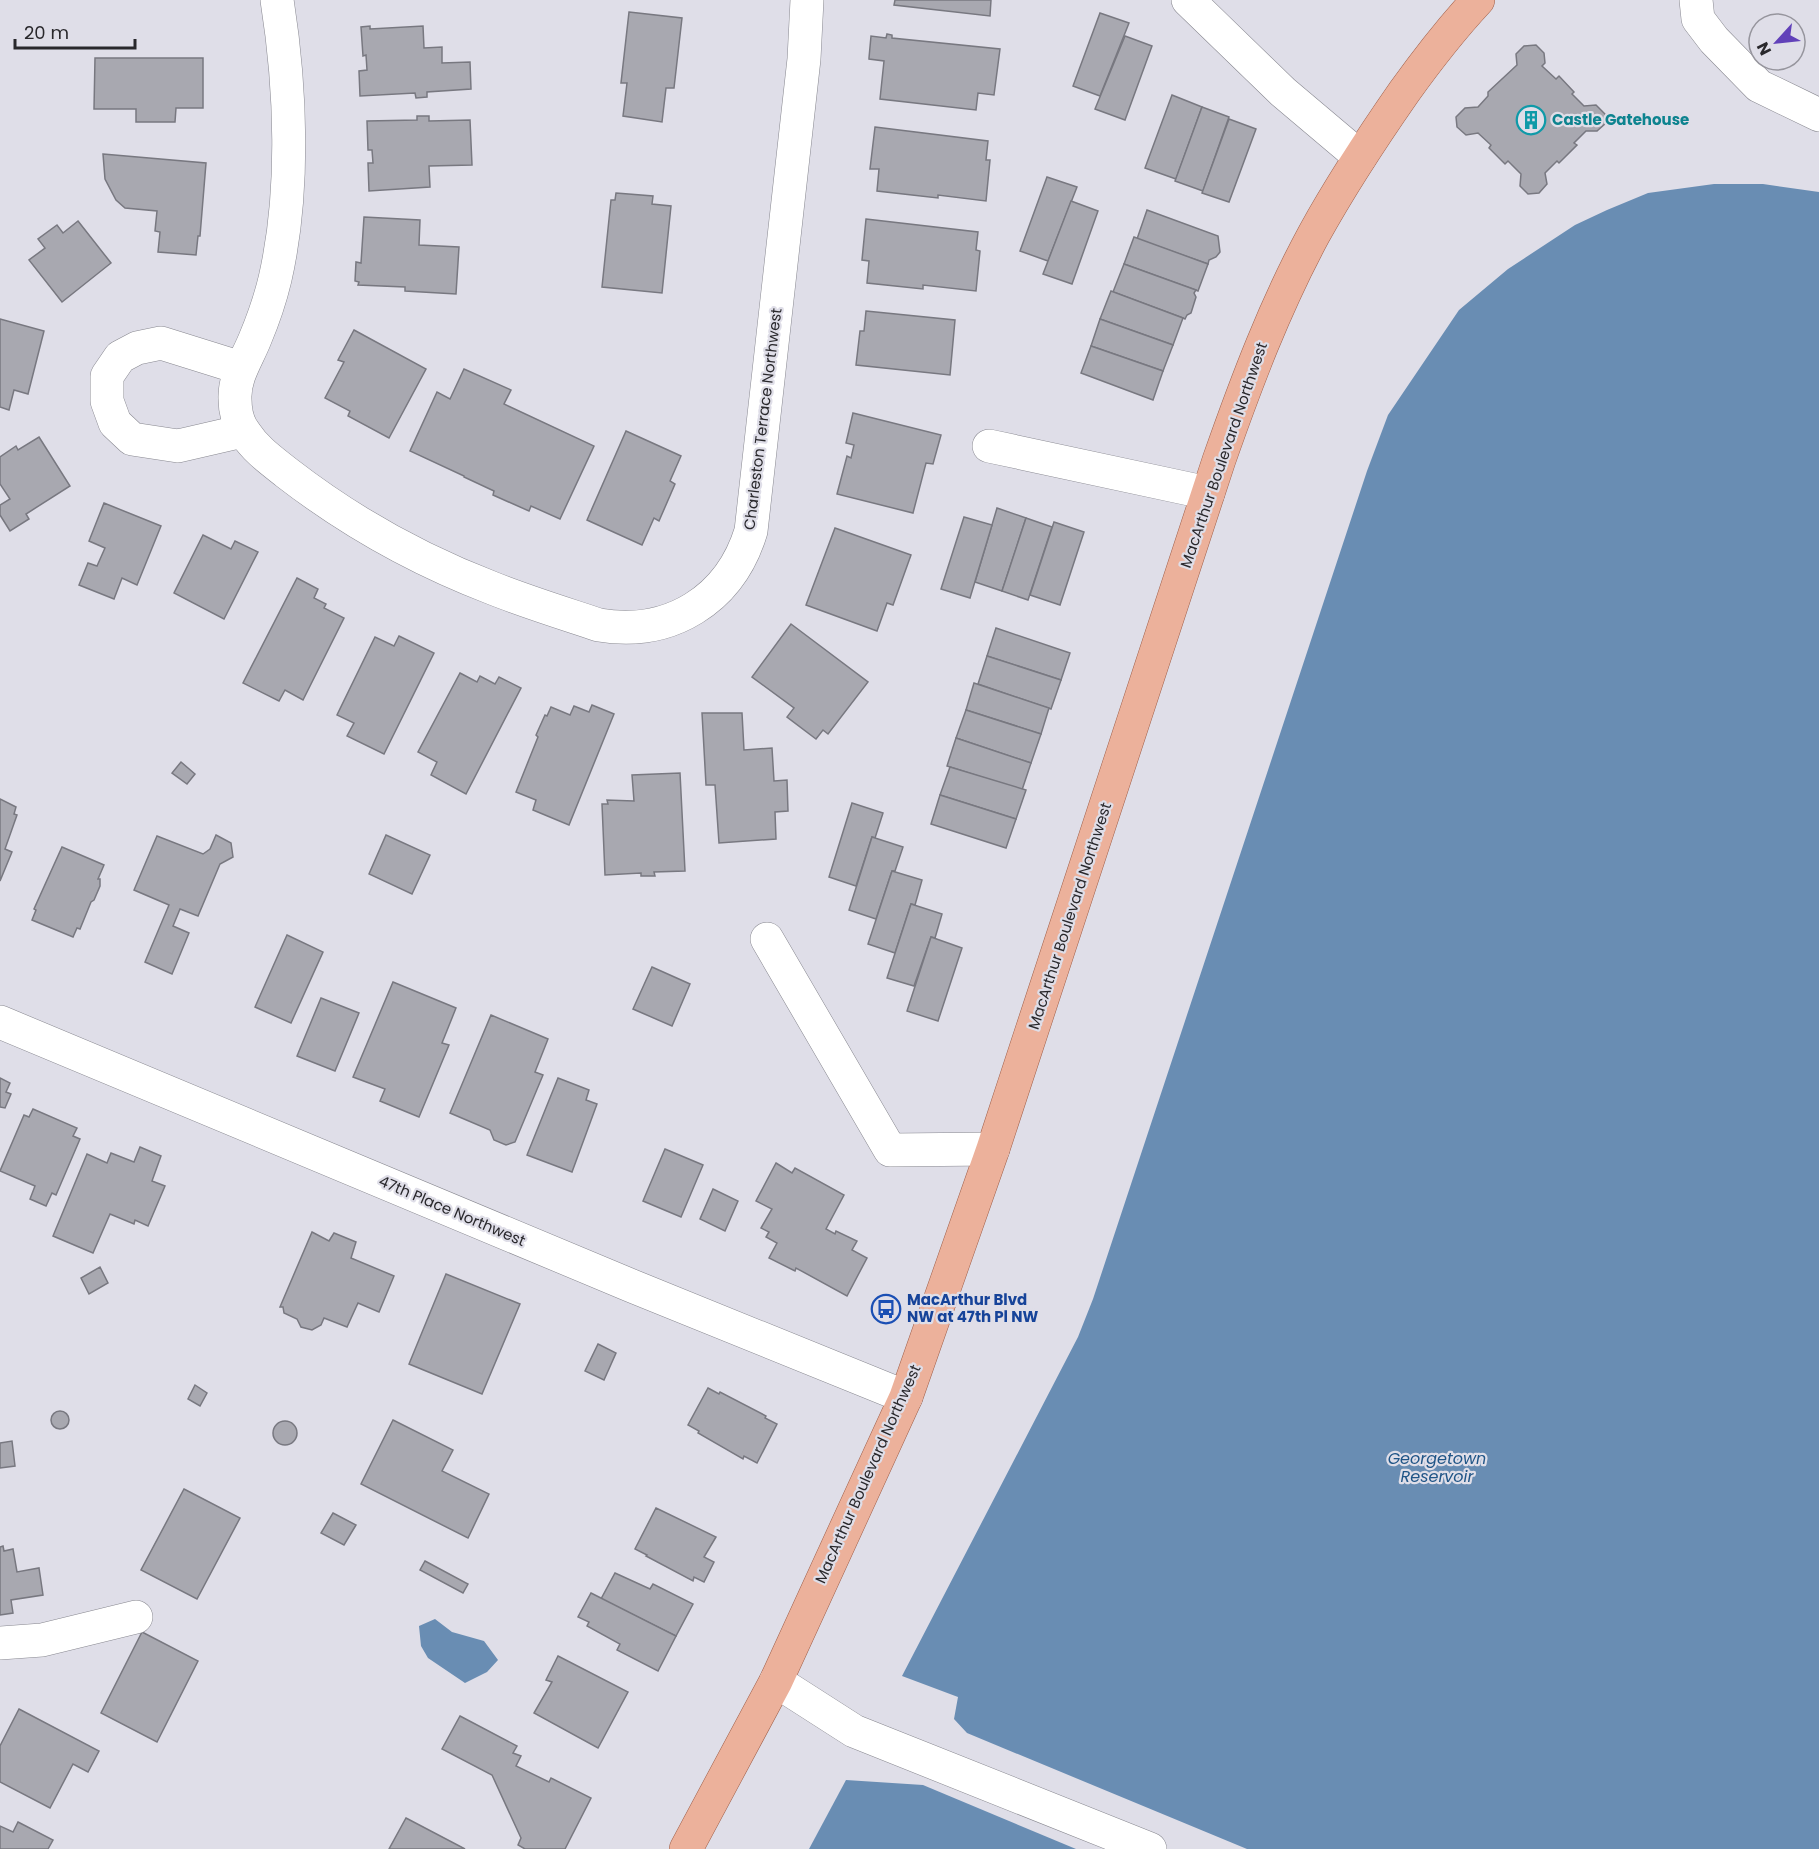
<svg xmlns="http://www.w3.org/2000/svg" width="1819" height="1849" font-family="Poppins,sans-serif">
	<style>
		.water { fill: #698db3 }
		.building { fill: #a8a8b0; stroke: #787880; stroke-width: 1.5 }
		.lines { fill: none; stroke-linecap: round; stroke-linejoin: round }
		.minor-casing { stroke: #888890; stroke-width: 34 }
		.major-casing { stroke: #9f5f49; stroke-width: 34 }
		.minor { stroke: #fff; stroke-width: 33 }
		.major { stroke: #ecb19b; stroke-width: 33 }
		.labels { text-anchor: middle; stroke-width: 4.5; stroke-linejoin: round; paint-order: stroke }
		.culture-label { font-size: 15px; font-weight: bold; fill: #0d838f; stroke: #dfdee8; text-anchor: start }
		.street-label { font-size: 15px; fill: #29282c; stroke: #dfdee8 }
		.transit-label { font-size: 15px; font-weight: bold; fill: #164399; stroke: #dfdee8; text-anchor: start }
		.water-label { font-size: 16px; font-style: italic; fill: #205587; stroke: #dfdee8 }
	</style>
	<rect width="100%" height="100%" fill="#dfdee8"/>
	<g class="water">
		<path d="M1714,184H1763L1819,192V1849H1247L967,1733L954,1719L958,1697L902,1676L1078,1337L1093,1299L1367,471L1388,415L1459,310L1508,269L1575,225L1607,210L1648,193Z"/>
		<path d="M435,1619L452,1632L484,1641L498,1660L487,1672L465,1683L428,1658L421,1646L419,1626Z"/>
		<path d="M846,1780L923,1785L1076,1849H809Z"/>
	</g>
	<g class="building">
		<path d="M895,0H991L990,16L894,5Z"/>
		<path d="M629,12L682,18L674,88H666L662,122L623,116L627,83H621Z"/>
		<path d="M1100,13L1129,23L1100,96L1073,86Z"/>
		<path d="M370,26V29L423,26L424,48L442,47V63L470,62L471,89L427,92V97L416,98L415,93L360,96L359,71L367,70L366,55L363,56L361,27Z"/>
		<path d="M887,34L892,35V38L1000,49L994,95L978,93L976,110L880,99L884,61L869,59V58L871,36L886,38Z"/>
		<path d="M1125,36L1152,46L1125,120L1095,109Z"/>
		<path d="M1536,45L1544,53L1545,63L1542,66L1556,79L1559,76L1574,92L1572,94L1584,106L1596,105L1605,114L1606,123L1597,131H1586L1574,143L1577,145L1559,163L1557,161L1545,173L1547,184L1539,193L1528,194L1520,186L1521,174L1508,161L1505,164L1489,148L1491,145L1478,133L1466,135L1457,127L1456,117L1465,108L1478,107L1488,96V92L1517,65L1516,54L1524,46Z"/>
		<path d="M95,58H203V108H176L175,122H136V109H94Z"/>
		<path d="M1172,95L1202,107L1176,179L1145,168Z"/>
		<path d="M1202,107L1229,117L1203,191L1175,181Z"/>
		<path d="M417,116H429V121L470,120L472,165L429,166L430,187L369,191L368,163H373L372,150H368L367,121L417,120Z"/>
		<path d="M1229,119L1256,129L1229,202L1202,193Z"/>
		<path d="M875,127L988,141L986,160H990L986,201L938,195V198L877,191L879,169H870Z"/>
		<path d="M103,154L206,163L200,236H198L196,255L158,252L160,232L155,231L157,211L125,208L116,200L105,179Z"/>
		<path d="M1047,177L1077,187L1048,261L1020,251Z"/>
		<path d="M616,193L653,196L652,204L671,206L662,293L602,287L611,200H615Z"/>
		<path d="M1071,201L1098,211L1072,284L1043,274Z"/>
		<path d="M1147,210L1218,236L1220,252L1216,257L1209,260L1208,264L1137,239Z"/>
		<path d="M364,217L420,220L419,245L459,247L456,294L405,291V287L358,285L359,282L355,281L356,262L361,263Z"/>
		<path d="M866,219L978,232L976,250L980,251L976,291L923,285V289L867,283L869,261L862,260Z"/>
		<path d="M78,221L111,263L62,302L29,260L45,248L38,239L57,225L63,233Z"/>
		<path d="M1134,237L1208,264L1198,291L1124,264Z"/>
		<path d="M1124,264L1196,290L1194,293L1196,297L1191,313L1187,315L1185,319L1183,318L1113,292Z"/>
		<path d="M1111,291L1183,318L1173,345L1100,319Z"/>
		<path d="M866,311L955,320L950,375L856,365L860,331H864Z"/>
		<path d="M0,319L44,331L28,394L14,390L9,410L0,407Z"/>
		<path d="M1100,319L1173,345L1163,371L1091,346Z"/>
		<path d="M354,330L426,369L389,438L348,416L350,411L325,398L344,362L338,360Z"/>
		<path d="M1091,346L1163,371L1153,400L1081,373Z"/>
		<path d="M464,369L511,390L504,404L594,446L560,519L531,506L529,511L493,495L494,491L464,477V476L410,451L437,392L450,399Z"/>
		<path d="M853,413L941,435L933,464L926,463L913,513L837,494L847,456L851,458L854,445L846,443Z"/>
		<path d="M626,431L681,456L670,481L675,484L659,521L654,518L642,545L587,520Z"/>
		<path d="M39,437L70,486L26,514L29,519L10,531L0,515V505L10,499L0,484V457L16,446L18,450Z"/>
		<path d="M104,503L161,526L137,585L122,578L114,599L79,585L88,563L97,566L105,548L89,541Z"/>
		<path d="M997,508L1026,518L1002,591L975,582Z"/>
		<path d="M964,517L992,525L970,598L941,589Z"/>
		<path d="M1026,518L1052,527L1028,600L1002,591Z"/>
		<path d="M1054,522L1084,532L1060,605L1030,595Z"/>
		<path d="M835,528L911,555L893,605L887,603L877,631L806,605Z"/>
		<path d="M203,535L231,549L235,541L258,552L224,619L174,593Z"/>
		<path d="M297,578L318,589L314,598L326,604L324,608L344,618L303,700L285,690L279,701L243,683Z"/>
		<path d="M791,624L868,682L828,734L823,730L816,739L787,717L794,708L752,677Z"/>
		<path d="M996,628L1070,653L1061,680L987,656Z"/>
		<path d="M399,636L434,653L384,754L347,736L354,723L337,715L375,637L394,646Z"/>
		<path d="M987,656L1061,680L1051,709L978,684Z"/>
		<path d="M460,673L477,682L480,676L495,684L499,677L521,688L466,794L431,775L437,762L418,752Z"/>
		<path d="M974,683L1049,708L1041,734L966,710Z"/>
		<path d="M592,705L614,714L569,825L533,810L536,800L516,792L538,737L536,735L545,715L547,716L551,707L570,715L574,706L589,712Z"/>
		<path d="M966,710L1041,734L1031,763L956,738Z"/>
		<path d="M702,713H742L744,750L772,748L774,781L787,780L788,811L775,812L776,839L719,843L715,785H706Z"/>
		<path d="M956,738L1031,763L1022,790L947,766Z"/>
		<path d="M181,762L195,774L187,784L172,773Z"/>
		<path d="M950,767L1026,790L1016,819L940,795Z"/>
		<path d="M680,773L685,871L654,872L655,876H641V873L605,875L602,804H608L607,800L634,801L632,775Z"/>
		<path d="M940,795L1016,819L1006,848L931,824Z"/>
		<path d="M0,799L16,807L14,814L17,815L5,849L12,852L0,881Z"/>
		<path d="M852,803L883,813L875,838L872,837L856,886L829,877Z"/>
		<path d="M216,835L231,843L233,857L220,864L198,916L180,909L173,926L189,933L172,974L145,962L169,905L134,890L157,836L203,854L210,849Z"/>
		<path d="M386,835L430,855L412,894L369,874Z"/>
		<path d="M872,837L903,847L895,871H892L876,919L849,910Z"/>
		<path d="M62,847L104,865L98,879H100V886L94,900L91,902L80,929L77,928L73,937L32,920L36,910L34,909Z"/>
		<path d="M892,871L922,880L915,905L911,904L895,953L868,944Z"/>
		<path d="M911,904L942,914L935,938L931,937L914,986L887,978Z"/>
		<path d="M287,935L323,952L291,1023L255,1007Z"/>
		<path d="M931,937L962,948L938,1021L907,1011Z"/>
		<path d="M652,967L690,984L672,1026L633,1009Z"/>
		<path d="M393,982L456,1008L442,1043L449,1045L419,1117L380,1101L385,1089L353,1077Z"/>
		<path d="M321,998L359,1013L335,1071L297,1056Z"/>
		<path d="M491,1015L548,1039L535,1072L543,1075L515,1142L506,1145L494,1140L490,1130L450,1113Z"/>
		<path d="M0,1078L10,1083L6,1092L11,1094L5,1108L0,1107Z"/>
		<path d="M558,1078L589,1090L586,1100L597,1104L572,1172L527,1155Z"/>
		<path d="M33,1109L77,1128L73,1136L80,1139L56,1195L52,1193L46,1206L30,1199L35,1186L0,1171L24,1115L29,1117Z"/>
		<path d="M140,1147L161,1156L152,1181L165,1186L148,1226L135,1220L134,1224L110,1214L93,1253L53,1236L87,1154L107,1163L111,1153L134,1162Z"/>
		<path d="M665,1149L703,1165L681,1217L643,1201Z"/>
		<path d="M776,1163L792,1173L795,1168L844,1195L826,1229L835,1234L836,1231L857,1241L852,1250L867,1258L847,1296L796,1268L795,1271L769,1258L777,1243L766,1237L769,1232L761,1228L772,1209L756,1201Z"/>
		<path d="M713,1189L738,1201L725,1231L700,1219Z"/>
		<path d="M312,1232L329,1241L334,1233L356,1242L351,1258L394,1276L379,1312L358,1303L347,1327L324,1318L321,1325L312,1330L301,1327L297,1319L284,1313L283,1307H280Z"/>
		<path d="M100,1267L108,1283L89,1294L81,1278Z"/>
		<path d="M446,1274L520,1304L482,1394L409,1364Z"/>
		<path d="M598,1344L616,1353L604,1380L585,1371Z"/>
		<path d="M195,1385L207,1393L200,1406L188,1399Z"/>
		<path d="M708,1388L719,1394L720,1392L766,1416L765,1418L777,1424L757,1463L744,1456L743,1459L698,1433L699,1431L688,1425Z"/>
		<circle cx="60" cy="1420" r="9"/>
		<path d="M393,1420L453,1450L442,1471L489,1494L468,1538L361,1484Z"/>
		<circle cx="285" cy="1433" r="12"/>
		<path d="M12,1441L15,1466L0,1468V1443Z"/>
		<path d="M184,1489L240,1518L197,1599L141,1570Z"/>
		<path d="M656,1508L716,1537L704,1557L714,1562L704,1582L694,1577L693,1581L646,1556L647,1555L635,1549Z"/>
		<path d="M333,1513L356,1525L344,1545L321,1533Z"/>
		<path d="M3,1546L4,1551L13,1549L17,1572L39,1568L43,1595L11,1600L13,1613L0,1615V1547Z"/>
		<path d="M425,1561L468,1584L463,1593L420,1570Z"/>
		<path d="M615,1573L650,1589L653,1584L693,1604L676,1636L601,1599Z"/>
		<path d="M591,1593L676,1636L658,1671L617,1650L620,1644L587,1626L589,1622L578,1617Z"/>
		<path d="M142,1632L198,1661L157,1742L101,1713Z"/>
		<path d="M558,1656L628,1692L598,1748L534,1713L552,1682L546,1680Z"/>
		<path d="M19,1709L99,1751L88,1772L73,1764L50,1808L0,1782V1746Z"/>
		<path d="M460,1716L517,1746L513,1753L521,1756L516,1766L549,1782L551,1778L591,1798L565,1849H525L518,1845L521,1838L492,1775L442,1749Z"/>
		<path d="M406,1818L465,1849H389Z"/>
		<path d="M18,1822L53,1840L48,1849H0V1826L13,1832Z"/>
	</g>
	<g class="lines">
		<g class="minor-casing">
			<g id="minor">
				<path d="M277,0C291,88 295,192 275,279C270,300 263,320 255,339C247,359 234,377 235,399C235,410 238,424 245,433C256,450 272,461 287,473C349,521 419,560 492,588C527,602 563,613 599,625C670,637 730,600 751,531L804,59L807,0"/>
				<path d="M1188,0L1283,92L1360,157"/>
				<path d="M1696,0L1698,19L1714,40L1759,86L1819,115"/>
				<path d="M241,368L161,343L137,348L120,357L107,376V401L115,423L132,439L178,446L243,431"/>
				<path d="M989,446L1208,493"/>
				<path d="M767,939L890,1150L993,1149"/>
				<path d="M0,1022L632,1286L906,1397"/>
				<path d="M0,1643L42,1640L136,1617"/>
				<path d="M776,1681L854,1731L1150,1849"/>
			</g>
		</g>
		<g class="major-casing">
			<path id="major" d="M686,1849L776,1681L906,1397L993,1149L1219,460C1246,383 1275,306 1314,234C1341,185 1372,138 1404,92C1427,60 1451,29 1478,0"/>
		</g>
		<use href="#minor" class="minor"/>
		<use href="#major" class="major"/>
	</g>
	<defs>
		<g id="building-ring" transform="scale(1.5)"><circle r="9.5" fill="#dfdee8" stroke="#0f9aa8" stroke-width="1.5"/><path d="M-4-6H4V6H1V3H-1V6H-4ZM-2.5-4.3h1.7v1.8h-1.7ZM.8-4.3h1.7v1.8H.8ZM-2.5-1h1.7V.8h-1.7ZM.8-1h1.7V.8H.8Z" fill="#0f9aa8"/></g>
		<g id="bus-ring" transform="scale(1.5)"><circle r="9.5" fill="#dfdee8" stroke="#1a4fb4" stroke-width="1.5"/><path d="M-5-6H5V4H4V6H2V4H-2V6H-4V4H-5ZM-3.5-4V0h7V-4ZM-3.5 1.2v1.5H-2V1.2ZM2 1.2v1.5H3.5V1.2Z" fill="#1a4fb4"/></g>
	</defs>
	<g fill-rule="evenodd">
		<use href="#building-ring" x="1531" y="120"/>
		<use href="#bus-ring" x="886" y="1309"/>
	</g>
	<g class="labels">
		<g class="culture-label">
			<text x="1552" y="125">Castle Gatehouse</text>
		</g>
		<g class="street-label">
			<text transform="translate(763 419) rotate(-83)" y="5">Charleston Terrace Northwest</text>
			<text transform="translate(1224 455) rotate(-71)" y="5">MacArthur Boulevard Northwest</text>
			<text transform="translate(1070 916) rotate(-72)" y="5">MacArthur Boulevard Northwest</text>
			<text transform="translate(452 1211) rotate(23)" y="5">47th Place Northwest</text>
			<text transform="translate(868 1474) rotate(-66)" y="5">MacArthur Boulevard Northwest</text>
		</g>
		<g class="transit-label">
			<text x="907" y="1305">MacArthur Blvd<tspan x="907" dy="17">NW at 47th Pl NW</tspan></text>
		</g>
		<g class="water-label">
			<text x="1437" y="1464">Georgetown<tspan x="1437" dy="18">Reservoir</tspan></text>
		</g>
	</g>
	<g transform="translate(1777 42) rotate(243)"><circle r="28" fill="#dfdee8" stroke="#96959d" stroke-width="1.5"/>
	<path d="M0-4.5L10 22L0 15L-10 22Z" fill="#6141b9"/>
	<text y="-9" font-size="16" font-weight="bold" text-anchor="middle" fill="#29282c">N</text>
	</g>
	<path d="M15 39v9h120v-9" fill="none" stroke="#29282c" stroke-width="3"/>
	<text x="24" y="39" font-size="18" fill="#29282c" stroke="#dfdee8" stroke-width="4.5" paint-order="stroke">20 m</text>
</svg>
